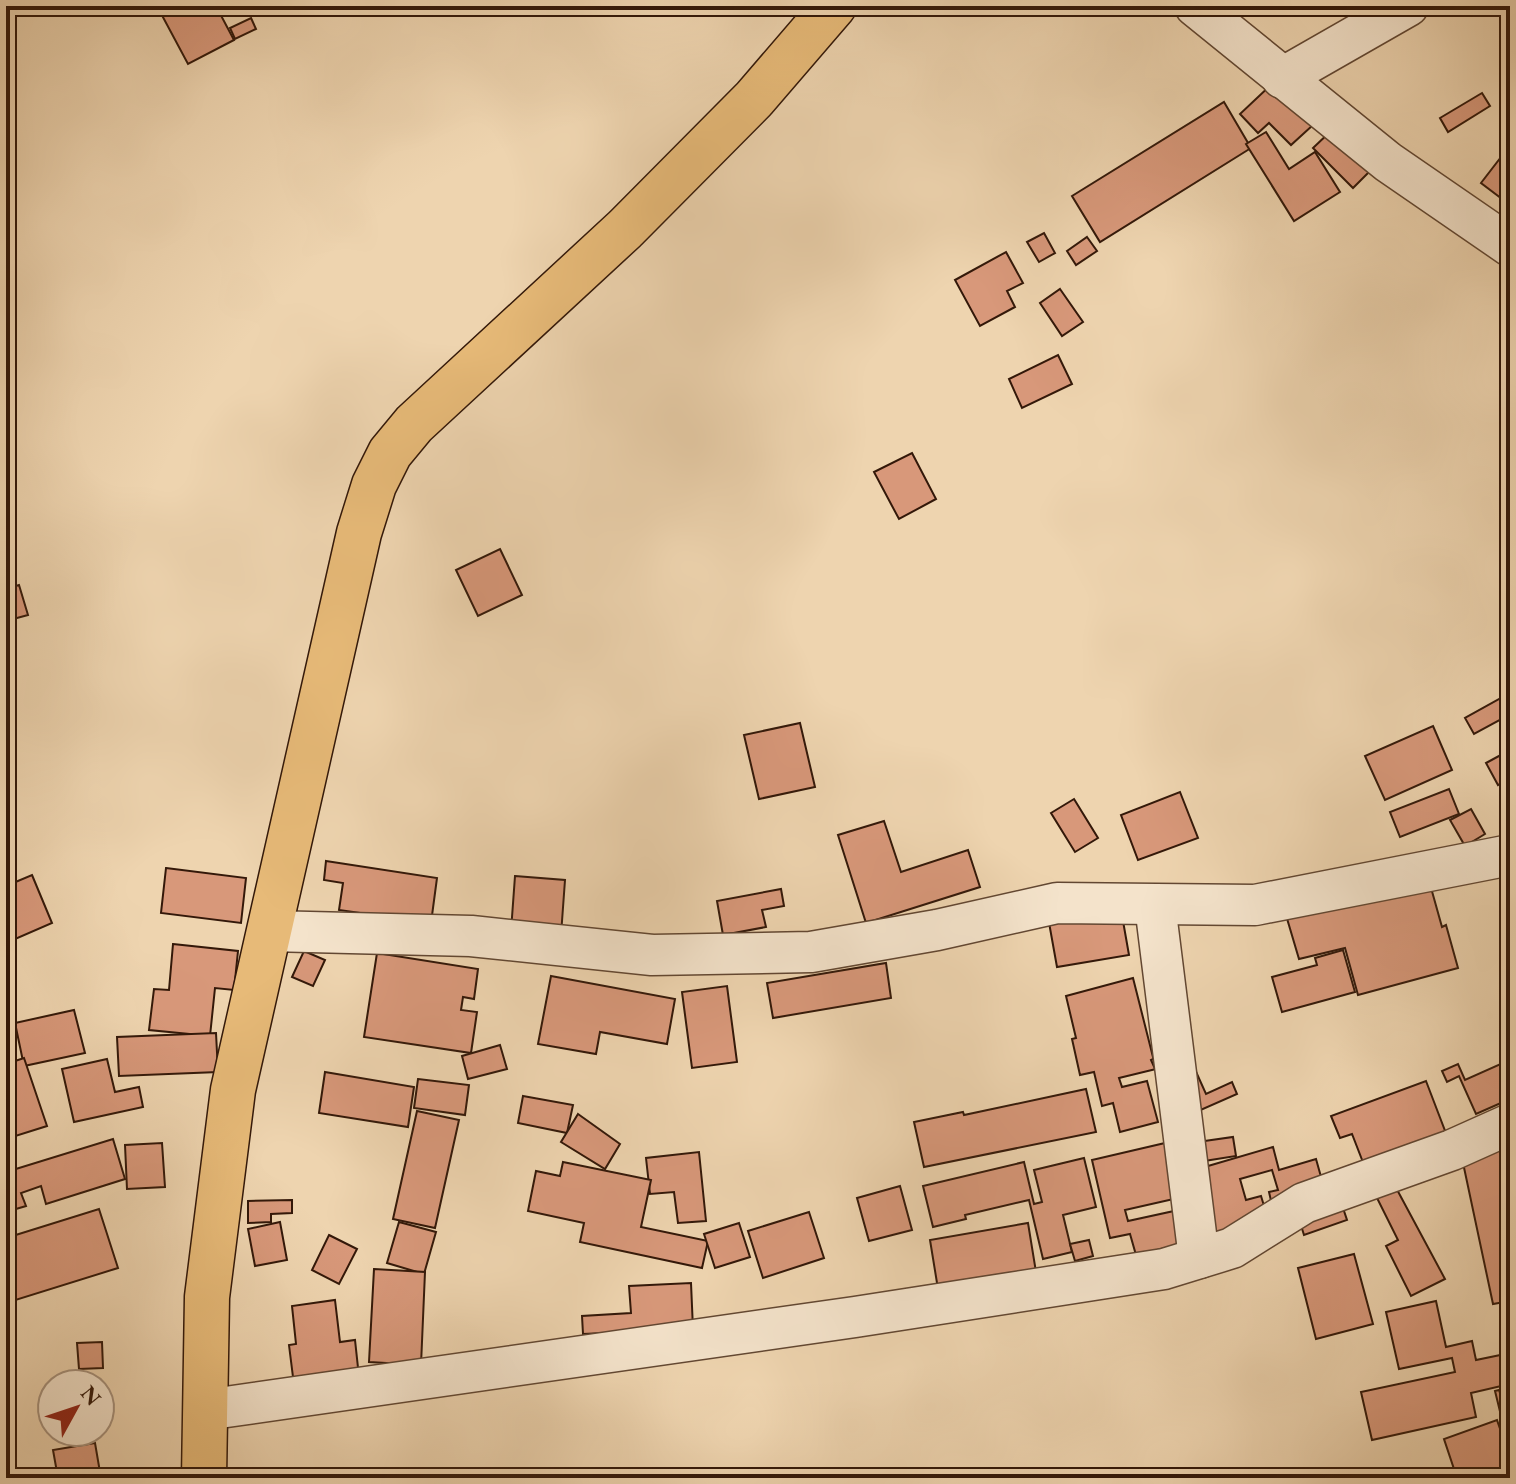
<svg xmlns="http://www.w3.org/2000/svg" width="1516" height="1484" font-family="'EB Garamond',serif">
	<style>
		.building { fill: #d8987a; stroke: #331809; stroke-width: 2 }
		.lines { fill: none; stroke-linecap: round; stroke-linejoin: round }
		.minor-casing { stroke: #624732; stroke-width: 43 }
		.major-casing { stroke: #331809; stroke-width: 47 }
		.minor { stroke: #f4e3cb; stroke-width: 40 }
		.major { stroke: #e7ba78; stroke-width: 44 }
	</style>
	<rect width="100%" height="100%" fill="#eed4af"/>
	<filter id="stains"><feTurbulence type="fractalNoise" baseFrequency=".0025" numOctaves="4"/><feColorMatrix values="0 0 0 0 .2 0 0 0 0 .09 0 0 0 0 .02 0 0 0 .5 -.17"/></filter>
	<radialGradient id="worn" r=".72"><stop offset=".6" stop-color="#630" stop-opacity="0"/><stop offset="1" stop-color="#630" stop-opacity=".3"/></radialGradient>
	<g class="building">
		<path d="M157,6H216L234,40L188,64Z"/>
		<path d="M251,18L256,29L235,39L230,28Z"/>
		<path d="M1273,83L1313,125L1291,145L1269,123L1258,133L1240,114Z"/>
		<path d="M1482,93L1490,106L1448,132L1440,118Z"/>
		<path d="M1224,102L1251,148L1100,242L1072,196Z"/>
		<path d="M1332,130L1372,169L1353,188L1313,148Z"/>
		<path d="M1266,132L1289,169L1315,152L1340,192L1294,221L1246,144Z"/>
		<path d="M1508,148L1510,150V205L1481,183Z"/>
		<path d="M1044,233L1055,253L1039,262L1027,242Z"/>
		<path d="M1087,237L1097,251L1076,265L1067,251Z"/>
		<path d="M1006,252L1023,283L1007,291L1015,307L980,326L955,280Z"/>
		<path d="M1060,289L1083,322L1062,336L1040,303Z"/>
		<path d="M1058,355L1072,384L1022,408L1009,379Z"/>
		<path d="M912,453L936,499L899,519L874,472Z"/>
		<path d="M500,549L522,595L478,616L456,570Z"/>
		<path d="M19,585L28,615L6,621V589Z"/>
		<path d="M1510,693V726L1505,717L1474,734L1465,718Z"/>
		<path d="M800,723L815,787L759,799L744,735Z"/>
		<path d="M1433,726L1452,770L1385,800L1365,756Z"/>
		<path d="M1510,750V778L1498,785L1486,763Z"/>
		<path d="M1449,789L1459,814L1400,837L1390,812Z"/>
		<path d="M1180,792L1198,838L1138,860L1121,815Z"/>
		<path d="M1074,799L1098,838L1075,852L1051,813Z"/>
		<path d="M1471,809L1485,834L1465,846L1450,820Z"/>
		<path d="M884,821L901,872L968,850L980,887L866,923L838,835Z"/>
		<path d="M326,861L437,878L431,923L339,910L343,883L324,880Z"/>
		<path d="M166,868L246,878L241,923L161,913Z"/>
		<path d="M32,875L52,923L6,943V886Z"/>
		<path d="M515,876L565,880L561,935L511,931Z"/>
		<path d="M1428,877L1442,927L1446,925L1458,968L1358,995L1345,948L1299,959L1283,905Z"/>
		<path d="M781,889L784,906L762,910L766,927L723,935L717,901Z"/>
		<path d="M1120,904L1129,955L1057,967L1048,917Z"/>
		<path d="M173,944L238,951L234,990L215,988L210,1036L149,1030L154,989L169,990Z"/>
		<path d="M1343,950L1355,992L1282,1012L1272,977L1317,965L1315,958Z"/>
		<path d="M304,951L325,960L313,986L292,977Z"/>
		<path d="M377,953L478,969L474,999L463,997L461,1010L477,1012L471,1053L364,1037Z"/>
		<path d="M886,963L891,998L773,1018L767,983Z"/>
		<path d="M551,976L675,999L667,1044L600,1032L596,1054L538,1044Z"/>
		<path d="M1133,978L1156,1069L1119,1078L1122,1087L1147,1081L1158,1122L1120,1132L1113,1103L1102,1106L1094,1072L1080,1075L1072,1039L1076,1038L1066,996Z"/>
		<path d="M727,986L737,1062L692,1068L682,992Z"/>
		<path d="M74,1010L85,1053L24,1066L15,1023Z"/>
		<path d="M216,1033L218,1072L119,1076L117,1037Z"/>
		<path d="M500,1045L507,1069L468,1079L462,1056Z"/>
		<path d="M1184,1045L1206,1094L1232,1082L1237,1094L1178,1120L1151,1060Z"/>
		<path d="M24,1058L47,1126L6,1139V1064Z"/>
		<path d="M107,1059L115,1092L139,1087L143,1107L74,1122L62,1069Z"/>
		<path d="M1505,1062L1510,1074V1099L1476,1114L1459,1076L1447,1082L1442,1071L1458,1064L1465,1080Z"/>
		<path d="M325,1072L414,1087L408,1127L319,1113Z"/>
		<path d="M418,1079L469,1085L465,1115L414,1108Z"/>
		<path d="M1426,1081L1447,1136L1366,1170L1352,1134L1340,1138L1331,1116Z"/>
		<path d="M1086,1089L1096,1132L924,1167L914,1122L963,1112L964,1115Z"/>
		<path d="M523,1096L573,1105L567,1133L518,1123Z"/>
		<path d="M417,1111L459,1120L435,1228L393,1219Z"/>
		<path d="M578,1114L620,1144L605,1169L561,1142Z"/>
		<path d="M1510,1133V1301L1493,1304L1459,1144Z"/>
		<path d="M1233,1137L1236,1156L1179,1165L1176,1145Z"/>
		<path d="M113,1139L125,1179L46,1204L41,1186L21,1193L26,1206L6,1212V1172Z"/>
		<path d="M162,1143L165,1187L127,1189L125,1145Z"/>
		<path d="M1165,1143L1178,1198L1125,1210L1128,1221L1174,1211L1182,1244L1136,1255L1130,1234L1110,1238L1092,1160Z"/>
		<path d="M1273,1147L1279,1170L1316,1159L1325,1191L1272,1205L1269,1192L1278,1190L1272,1170L1240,1179L1246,1200L1261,1196L1268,1219L1209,1235L1191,1171Z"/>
		<path d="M699,1152L706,1221L678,1223L674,1192L650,1194L646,1158Z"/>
		<path d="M1084,1158L1096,1207L1063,1215L1072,1252L1043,1259L1029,1200L965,1215L966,1219L933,1227L923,1186L1024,1162L1034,1204L1042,1202L1034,1170Z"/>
		<path d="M563,1162L651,1180L641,1227L708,1241L702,1268L580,1242L584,1223L528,1211L536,1171L560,1176Z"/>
		<path d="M1394,1184L1445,1279L1411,1296L1386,1246L1398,1240L1375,1194Z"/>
		<path d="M900,1186L912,1230L869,1241L857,1198Z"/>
		<path d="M292,1200V1213L271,1214V1222L248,1223V1201Z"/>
		<path d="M1342,1205L1347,1220L1304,1235L1299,1219Z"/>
		<path d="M99,1209L118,1268L6,1303V1238Z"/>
		<path d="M809,1212L824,1258L763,1278L748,1231Z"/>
		<path d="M280,1222L287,1260L255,1266L248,1229Z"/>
		<path d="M399,1222L436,1232L424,1274L387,1263Z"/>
		<path d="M739,1223L750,1257L715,1268L704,1234Z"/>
		<path d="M1028,1223L1036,1272L938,1289L930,1240Z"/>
		<path d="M329,1235L357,1249L339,1284L312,1270Z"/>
		<path d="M1089,1240L1093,1256L1075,1261L1070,1244Z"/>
		<path d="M1354,1254L1373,1324L1316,1339L1298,1268Z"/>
		<path d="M374,1269L425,1272L421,1365L369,1362Z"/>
		<path d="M691,1283L693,1329L583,1334L582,1316L631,1313L629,1286Z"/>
		<path d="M335,1300L340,1342L355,1340L359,1377L294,1385L289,1345L296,1344L292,1306Z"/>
		<path d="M1436,1301L1446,1347L1472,1341L1476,1360L1510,1353V1384L1471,1393L1476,1417L1372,1440L1361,1392L1455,1372L1452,1358L1399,1369L1386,1312Z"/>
		<path d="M102,1342L103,1368L79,1369L77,1343Z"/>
		<path d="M1499,1390L1502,1399L1510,1397V1435L1506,1436L1495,1391Z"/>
		<path d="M1497,1420L1510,1458V1478H1457L1444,1439Z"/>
		<path d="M95,1443L101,1478H58L53,1450Z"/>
	</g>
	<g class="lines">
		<g class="minor-casing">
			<g id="minor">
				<path d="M1195,6L1388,162L1510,246"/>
				<path d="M1282,78L1408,6"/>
				<path d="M1155,905L1199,1258"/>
				<path d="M269,931L471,936L652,955L811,952L937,930L1057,903L1255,905L1510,855"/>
				<path d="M205,1410L855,1317L1164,1269L1232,1248L1304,1203L1452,1150L1510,1124"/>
			</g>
		</g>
		<g class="major-casing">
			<path id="major" d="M204,1478L207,1297L233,1090L359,533L374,485L390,453L414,424L625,229L754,99L834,6"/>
		</g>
		<use href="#minor" class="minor"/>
		<use href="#major" class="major"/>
	</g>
	<rect width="1516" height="1484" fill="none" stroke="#eed4af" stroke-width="32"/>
	<rect x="8" y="8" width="1500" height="1468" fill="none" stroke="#331809" stroke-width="4"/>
	<rect x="16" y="16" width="1484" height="1452" fill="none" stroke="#331809" stroke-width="2"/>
	<g transform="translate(76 1408) rotate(50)"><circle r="38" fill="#f4e3cb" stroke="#a7927d" stroke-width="2"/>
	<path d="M0-6L14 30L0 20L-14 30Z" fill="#8f2418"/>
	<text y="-12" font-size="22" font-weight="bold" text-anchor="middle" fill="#331809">N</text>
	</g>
	<rect width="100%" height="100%" filter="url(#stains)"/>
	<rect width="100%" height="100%" fill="url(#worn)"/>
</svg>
